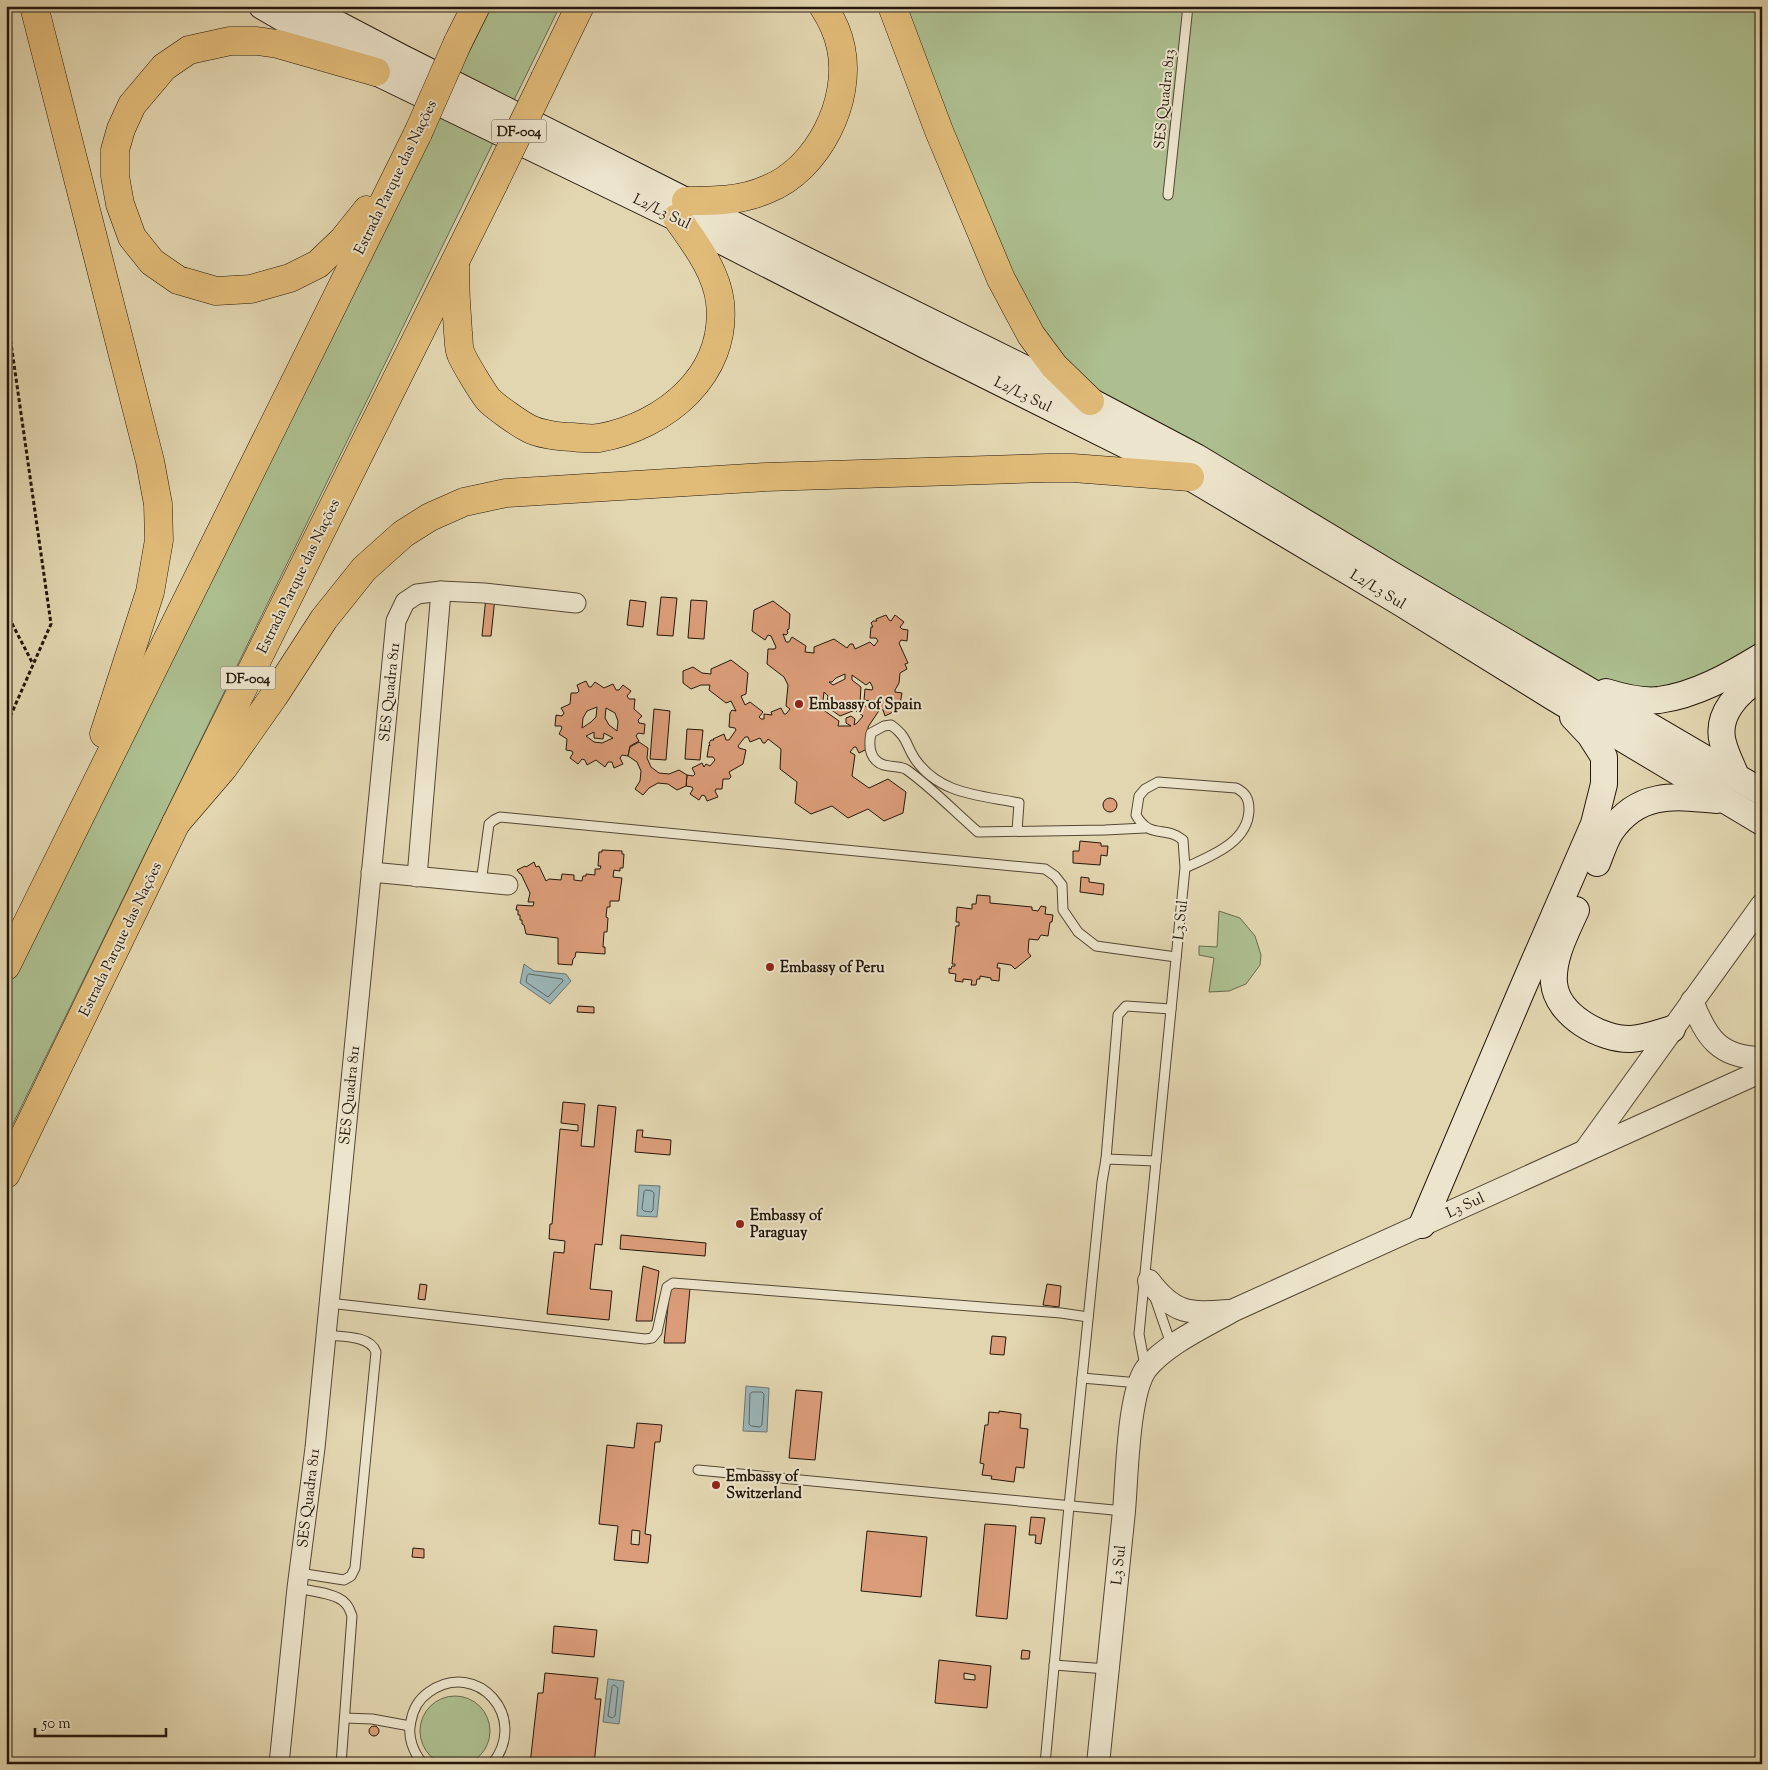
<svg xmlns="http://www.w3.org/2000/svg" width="1768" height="1770" font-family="'Sorts Mill Goudy',serif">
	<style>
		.green { fill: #adbf90; stroke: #686b4e }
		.water { fill: #9bb6b8; stroke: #6b7673 }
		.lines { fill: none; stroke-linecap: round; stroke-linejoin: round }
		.shore { stroke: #606662; stroke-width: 1 }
		.building { fill: #db9d79; stroke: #24170b; fill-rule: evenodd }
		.service-casing { stroke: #544734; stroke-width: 11 }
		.minor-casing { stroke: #544734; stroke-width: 21 }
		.tertiary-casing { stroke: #544734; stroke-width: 24 }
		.secondary-casing { stroke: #24170b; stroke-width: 28 }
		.trunk-casing { stroke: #24170b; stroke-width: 29 }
		.path { stroke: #24170b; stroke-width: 3; stroke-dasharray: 4 2.5; stroke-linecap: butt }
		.service { stroke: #ece4cc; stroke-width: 9 }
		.minor { stroke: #ece4cc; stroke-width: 19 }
		.tertiary { stroke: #ece4cc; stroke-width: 22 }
		.secondary { stroke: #ece4cc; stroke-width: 26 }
		.trunk { stroke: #e1bb78; stroke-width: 28 }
		.trunk-bridge-casing { stroke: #24170b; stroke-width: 29; stroke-linecap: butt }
		.trunk-bridge { stroke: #e1bb78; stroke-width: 28 }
		.poi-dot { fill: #8f2418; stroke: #ece4cc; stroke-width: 2 }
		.labels { text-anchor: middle; stroke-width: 4; stroke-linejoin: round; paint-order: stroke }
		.shield { fill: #ece4cc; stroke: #605445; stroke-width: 1 }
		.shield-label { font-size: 14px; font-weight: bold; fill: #24170b }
		.street-label { font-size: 15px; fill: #24170b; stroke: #ece4cc }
		.poi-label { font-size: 15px; font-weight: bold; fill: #24170b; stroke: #ece4cc; text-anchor: start }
	</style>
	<rect width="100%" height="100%" fill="#e2d6b0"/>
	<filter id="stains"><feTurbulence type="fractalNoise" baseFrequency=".004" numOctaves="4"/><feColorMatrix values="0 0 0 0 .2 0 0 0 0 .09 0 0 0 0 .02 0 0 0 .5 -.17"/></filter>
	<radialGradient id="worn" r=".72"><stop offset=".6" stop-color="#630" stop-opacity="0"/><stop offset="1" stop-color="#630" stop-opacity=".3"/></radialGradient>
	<g class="green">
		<path d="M492,6H560L6,1138V989Z"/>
		<path d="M893,6H1762V651L1734,668L1626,698L1090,401L1031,335Z"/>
		<path d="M1219,911L1240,918L1255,936L1261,955L1260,965L1246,984L1229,991L1209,992L1214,958L1199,955V946L1217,947Z"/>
		<circle cx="455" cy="1731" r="35"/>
	</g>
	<g class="water">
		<path d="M524,964L534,971L566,974L571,981L550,1004L520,983Z"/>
		<path d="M639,1185L660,1186L657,1217L637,1216Z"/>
		<path d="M746,1386L769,1388L767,1432L743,1431Z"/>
		<path d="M608,1679L624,1681L619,1724L603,1722Z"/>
	</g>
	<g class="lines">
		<g class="shore">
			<path d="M529,974L562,979L563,981L548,997L526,982L527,976Z"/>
			<path d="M646,1190L652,1191L654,1193L653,1210L651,1212L644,1211L642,1209L644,1192Z"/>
			<path d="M753,1392H762L764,1394L762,1425L760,1427L751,1426L749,1424L750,1394Z"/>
			<path d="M614,1685L618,1688L615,1716L612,1718L608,1716L612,1687Z"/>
		</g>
	</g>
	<g class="building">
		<path d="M487,587L496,588L491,636H482Z"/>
		<path d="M661,597L677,598L673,636L657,635Z"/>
		<path d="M630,600L646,602L643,627L627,625Z"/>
		<path d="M691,600L707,601L704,639L688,638Z"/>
		<path d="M773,601L790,614L789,629L787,630L788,633L786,635L783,634L786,642H789L792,637L806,646L805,652L814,653V647L834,639L847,648L850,644H853L855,649L870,642L874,646L878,641L876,638H870L871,627H873L871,623L873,621H877L876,619L886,615L889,620L891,621L895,615L904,622L900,627L902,629L908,630L907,641L901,640L899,643L908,663L905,664L907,669L900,673L899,683L895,690V692L902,693L900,704L894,703L893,705L895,711L885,716L883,710L880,709L868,727L869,748L859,753L856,747H854L850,752L855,755L852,776L869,788L888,779L906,792L903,813L884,821L868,809L848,818L832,806L811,814L795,803L797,782L780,769L781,749L768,739L765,743H763L760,738L750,742L748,737H745L738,746L739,748L746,750L743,764L729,772L731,777L729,779H723L722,789H716L715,791L718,797L707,801L705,796L702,795L699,800L690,794L693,789L692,787L686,786L687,775L693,776L695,774L692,768L702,763L704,767L706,764L710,766L715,760L713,757H707L709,745L710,746L709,743L711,740H714L713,739L724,734L726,740H729L736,730L735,728L729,727L730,713L732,710L736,711L731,701L726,703L709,690L710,685H701L691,689L683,683V671L693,667L702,673L711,674V669L731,660L748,673L746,694L741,696L745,705L750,702L763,712L759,717L761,719H764V714L772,715L771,712L781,708L784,714H786L790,709L786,706L788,685L784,677L767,664L768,649H775L776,647L771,636L768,635L765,640L752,631L754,610ZM845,674V679L833,685L829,682H832L836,678ZM852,675L866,685L870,682L873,688L872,690L865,689L864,700L870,701L871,703L868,708L860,702L861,687L852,680ZM824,692L828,696L826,706L840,716L855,710L863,716L857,723L854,725L855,719L851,716L846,718V723L851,726H838L839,721L822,709Z"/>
		<path d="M586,681L589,687H591L595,682L604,688L613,684L616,690H619L623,685L631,691L627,696L629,699H635L634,709L642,716L638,720L639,723L645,724L644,734L638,733L636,736L639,741L630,746L628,756L622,755L620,758L623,764L614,768L612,762H608L605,767L596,760L587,765L585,760L582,759L578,764L570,758L573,753L572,751L566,750L567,739L559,734L562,728L561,726H555L556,715L562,716L564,713L561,708L570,704L571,693H577L579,691L577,685ZM597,707L596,717L591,722L582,728L583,718L587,711ZM606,708L615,713L618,721L617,731L609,725L605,718ZM594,732V738L603,739L604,733L613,738L602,743L594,742L586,736Z"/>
		<path d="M654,709L670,711L666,760L650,759Z"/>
		<path d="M687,729L703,730L700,760L685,759Z"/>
		<path d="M639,742L648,748L647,758L651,767L659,773L669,774L679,770L687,775L686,786L677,790L668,784L658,783L649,788L643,795L635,789L640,781L641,771L637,762L628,756L630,747Z"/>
		<circle cx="1110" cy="805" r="7"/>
		<path d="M1080,841L1101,843V846H1108L1107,856L1101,855L1100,865L1073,863V851H1079Z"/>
		<path d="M602,850L622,851V854H624L623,868H620V871L614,870L613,877L622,878L620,892L619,901H610V907H607L606,917L608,918L607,932H604L603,947H605V954L576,952L575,957L573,959L572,965L558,964V938L526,934L524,925L522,924V920H520V915H518V910H516L517,905L533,906L534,902H528L530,893L521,874H520L517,870L525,866L526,867L534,862L536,867L539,866L546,881L549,879L561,880L562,874L574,875V880L582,881L583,876H586V874L595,875V869H600L601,866H598L599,852H602Z"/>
		<path d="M1081,877L1089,878V882L1104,884L1103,895L1080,892Z"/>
		<path d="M977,895L990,896V903L1032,907V910L1038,911L1041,906L1046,907L1045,914L1053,915L1052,922H1050L1048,936L1041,935L1038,940L1029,939L1028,952L1031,956L1015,969L1011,965L998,963L997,968H1000L999,981L991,980V978L980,976V979H977L976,985H971L972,980L963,979V982L955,981L956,974L949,973V968L951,969L952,966H955V964H952L956,926H959V922H956L957,907L972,909V904H976Z"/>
		<path d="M578,1006L594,1007V1013L577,1012Z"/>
		<path d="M563,1102L585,1104L581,1146L594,1147L598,1105L616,1107L602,1245L595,1244L590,1289L612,1291L609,1320L547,1314L554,1252L564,1253L565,1241L549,1239L550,1224H552L560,1129L578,1131V1125L561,1123Z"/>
		<path d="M637,1130H643L642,1137L671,1140L670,1155L635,1152Z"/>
		<path d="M621,1235L706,1243L705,1256L620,1249Z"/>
		<path d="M643,1266L659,1271L652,1321H636Z"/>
		<path d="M420,1284L427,1285L425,1300L418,1299Z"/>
		<path d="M1047,1284L1061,1286L1059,1307L1043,1305Z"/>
		<path d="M670,1287L690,1288L685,1343H664Z"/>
		<path d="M992,1336L1006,1337L1004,1355L990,1354Z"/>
		<path d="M796,1390L822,1392L815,1460L789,1458Z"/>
		<path d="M999,1411L1021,1414L1020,1428L1028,1429L1024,1468L1016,1467L1014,1482L991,1479L992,1476L982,1475L984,1464L980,1463L985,1425H988L989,1412L999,1413Z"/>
		<path d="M637,1423L662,1425L660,1442H655L649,1497L645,1534L651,1535L648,1563L614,1560L618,1526L599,1524L607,1445L634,1448ZM632,1530L640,1531L639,1545L631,1544Z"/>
		<path d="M1031,1517L1045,1518L1041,1544L1035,1543L1036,1535H1029Z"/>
		<path d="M985,1524L1016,1526L1007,1619L976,1616Z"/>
		<path d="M867,1531L927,1537L921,1597L861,1591Z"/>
		<path d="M413,1548L424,1549V1558L412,1557Z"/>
		<path d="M554,1626L597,1630L594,1657L552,1653Z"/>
		<path d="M1022,1650L1030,1651L1029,1659H1021Z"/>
		<path d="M939,1660L991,1666L987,1708L935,1703ZM964,1673L975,1675V1680L964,1679Z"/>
		<path d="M545,1673L598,1678L595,1699H601L594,1764H530L538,1693H543Z"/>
		<circle cx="374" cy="1731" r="5"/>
	</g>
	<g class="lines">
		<g class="service-casing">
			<g id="service">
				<path d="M1168,195L1188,6"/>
				<path d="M1017,831L1019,803C980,795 940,795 915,759C905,744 908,737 891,725L884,726L871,733C869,743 868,755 878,762C886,769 899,764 907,770C932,788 954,811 978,832L1105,830L1145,828"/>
				<path d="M481,883L489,824L494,820L500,817L1045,869L1055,876L1062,885L1063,910L1078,932L1096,946L1176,957"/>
				<path d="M1106,1159L1118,1015L1126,1006L1171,1009"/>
				<path d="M1154,1295L1171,1344"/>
				<path d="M329,1303L645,1339L652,1338L657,1332L667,1287L673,1283L1061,1313L1088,1317"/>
				<path d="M1145,1366L1139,1334L1185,868L1183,840C1165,825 1150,840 1136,815L1139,796L1145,789L1158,782L1236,788C1246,793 1249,799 1249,810C1248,843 1210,856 1185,868"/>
				<path d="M1082,1378L1139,1383"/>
				<path d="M698,1470L1124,1511"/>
				<path d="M299,1573L344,1580L351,1576L355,1568L376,1352C370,1335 342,1337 326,1335"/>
				<path d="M297,1588C309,1591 336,1593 344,1602C349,1606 350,1611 352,1616L341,1764"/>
				<path d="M1054,1665L1107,1669"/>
				<path d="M345,1718L372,1719L410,1726"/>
				<path d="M423,1764C413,1752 407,1736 411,1721C413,1709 419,1699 429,1692C477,1658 530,1718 492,1764"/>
				<path d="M1045,1764L1069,1506L1102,1182L1106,1159L1156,1161"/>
			</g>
		</g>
		<g class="minor-casing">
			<g id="minor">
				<path d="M371,872L508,885"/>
				<path d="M417,877L441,591"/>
				<path d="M279,1764L297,1588L315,1448L396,621L405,602L417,594L441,591L484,593L576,603"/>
			</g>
		</g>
		<g class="tertiary-casing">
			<g id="tertiary">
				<path d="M1692,1001C1706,1037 1719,1058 1762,1058"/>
				<path d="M1587,1148L1762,905"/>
				<path d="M1149,1281C1174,1314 1189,1314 1228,1311"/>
				<path d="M1098,1764C1107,1679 1116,1595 1124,1511C1127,1477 1128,1394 1146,1369C1166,1344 1206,1326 1234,1310L1762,1071"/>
			</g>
		</g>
		<g class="secondary-casing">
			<g id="secondary">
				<path d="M262,6L376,72L677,218L929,347L1190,477L1398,601L1553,697L1762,822"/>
				<path d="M303,6L402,58L686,201L1090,401L1196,457L1402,581L1762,792"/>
				<path d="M1606,692C1622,697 1641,702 1659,700C1696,695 1731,675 1762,656"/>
				<path d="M1736,776C1732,766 1726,755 1723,743C1715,714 1739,691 1762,677"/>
				<path d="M1597,863C1601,853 1605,840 1611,831C1639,791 1675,796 1717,800"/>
				<path d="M1576,910C1566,932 1552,958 1554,983C1557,1015 1601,1040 1631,1039C1646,1038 1659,1033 1672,1029"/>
				<path d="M1422,1225L1521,992L1594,824L1604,784V757L1590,735L1573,717"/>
			</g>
		</g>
		<g class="trunk-casing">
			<g id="trunk">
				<path d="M34,6L150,461L158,504L159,540L150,592L104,734"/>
				<path d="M892,6L939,131L1001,279L1031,335L1054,366L1090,401"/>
				<path d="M458,42L476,6"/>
				<path d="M545,78L580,6"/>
				<path d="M686,201C714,201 741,201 768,189C818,169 852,101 841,48C838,32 832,20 823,6"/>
				<path d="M367,210L343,240L318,264L290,278L251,289L216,291L178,280L152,262L132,237L120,204L115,176V150L121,129L132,105L164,67L189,50L230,41H257L278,44L376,72"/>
				<path d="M455,263C455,286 456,309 458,332C459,338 458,348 461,354C464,362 483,393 488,399C494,406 520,424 528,428C538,434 561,437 572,437C581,438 591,439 599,438C665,426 728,375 720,302C716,270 695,244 677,218"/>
				<path d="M176,823L224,767L274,696L324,619L364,569L403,534L430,517L464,502L506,493L766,477L1046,468H1073L1190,477"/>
				<path d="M6,966L418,133"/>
				<path d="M6,1174L176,823L494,183"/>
			</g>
		</g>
		<g class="path">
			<path d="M6,308L51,624L6,726"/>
			<path d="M6,612L33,664"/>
		</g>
		<use href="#service" class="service"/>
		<use href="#minor" class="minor"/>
		<use href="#tertiary" class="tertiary"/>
		<use href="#secondary" class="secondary"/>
		<use href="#trunk" class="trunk"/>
		<g class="trunk-bridge-casing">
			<g id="trunk-bridge">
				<path d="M418,133L458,42"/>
				<path d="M494,183L545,78"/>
			</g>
		</g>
		<use href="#trunk-bridge" class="trunk-bridge"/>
	</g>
	<g class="poi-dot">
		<circle cx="799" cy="704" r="5"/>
		<circle cx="770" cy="967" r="5"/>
		<circle cx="740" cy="1224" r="5"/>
		<circle cx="716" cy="1485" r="5"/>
	</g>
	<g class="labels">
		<g class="shield">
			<rect x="491.5" y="119.5" width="55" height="23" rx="4"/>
			<rect x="220.5" y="666.5" width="55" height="23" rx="4"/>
		</g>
		<g class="shield-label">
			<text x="519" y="136">DF-004</text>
			<text x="248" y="683">DF-004</text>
		</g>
		<g class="street-label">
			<text transform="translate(1164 99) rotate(-84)" y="5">SES Quadra 813</text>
			<text transform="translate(395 177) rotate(-64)" y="5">Estrada Parque das Nações</text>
			<text transform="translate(662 211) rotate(26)" y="5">L2/L3 Sul</text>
			<text transform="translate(1023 394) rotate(26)" y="5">L2/L3 Sul</text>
			<text transform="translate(298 576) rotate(-64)" y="5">Estrada Parque das Nações</text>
			<text transform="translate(1378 589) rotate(31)" y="5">L2/L3 Sul</text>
			<text transform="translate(389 692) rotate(-84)" y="5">SES Quadra 811</text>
			<text transform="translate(1180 920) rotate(-84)" y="5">L3 Sul</text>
			<text transform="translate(120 939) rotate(-64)" y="5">Estrada Parque das Nações</text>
			<text transform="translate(349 1095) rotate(-84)" y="5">SES Quadra 811</text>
			<text transform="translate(1465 1205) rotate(-25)" y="5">L3 Sul</text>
			<text transform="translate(308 1498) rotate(-83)" y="5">SES Quadra 811</text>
			<text transform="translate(1118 1565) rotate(-84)" y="5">L3 Sul</text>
		</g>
		<g class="poi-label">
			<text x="809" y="709">Embassy of Spain</text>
			<text x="780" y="972">Embassy of Peru</text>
			<text x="750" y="1220">Embassy of<tspan x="750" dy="17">Paraguay</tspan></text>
			<text x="726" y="1481">Embassy of<tspan x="726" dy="17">Switzerland</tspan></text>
		</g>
	</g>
	<rect width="1768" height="1770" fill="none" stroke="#e2d6b0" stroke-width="25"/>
	<rect x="8" y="8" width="1753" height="1755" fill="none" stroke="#24170b" stroke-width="2.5"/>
	<rect x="12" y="12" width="1743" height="1745" fill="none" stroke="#24170b"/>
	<path d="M35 1728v8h131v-8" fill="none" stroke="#24170b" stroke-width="2.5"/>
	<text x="42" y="1728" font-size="15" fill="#24170b" stroke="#ece4cc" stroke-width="4" paint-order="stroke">50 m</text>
	<rect width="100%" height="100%" filter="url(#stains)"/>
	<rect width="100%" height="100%" fill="url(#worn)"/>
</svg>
